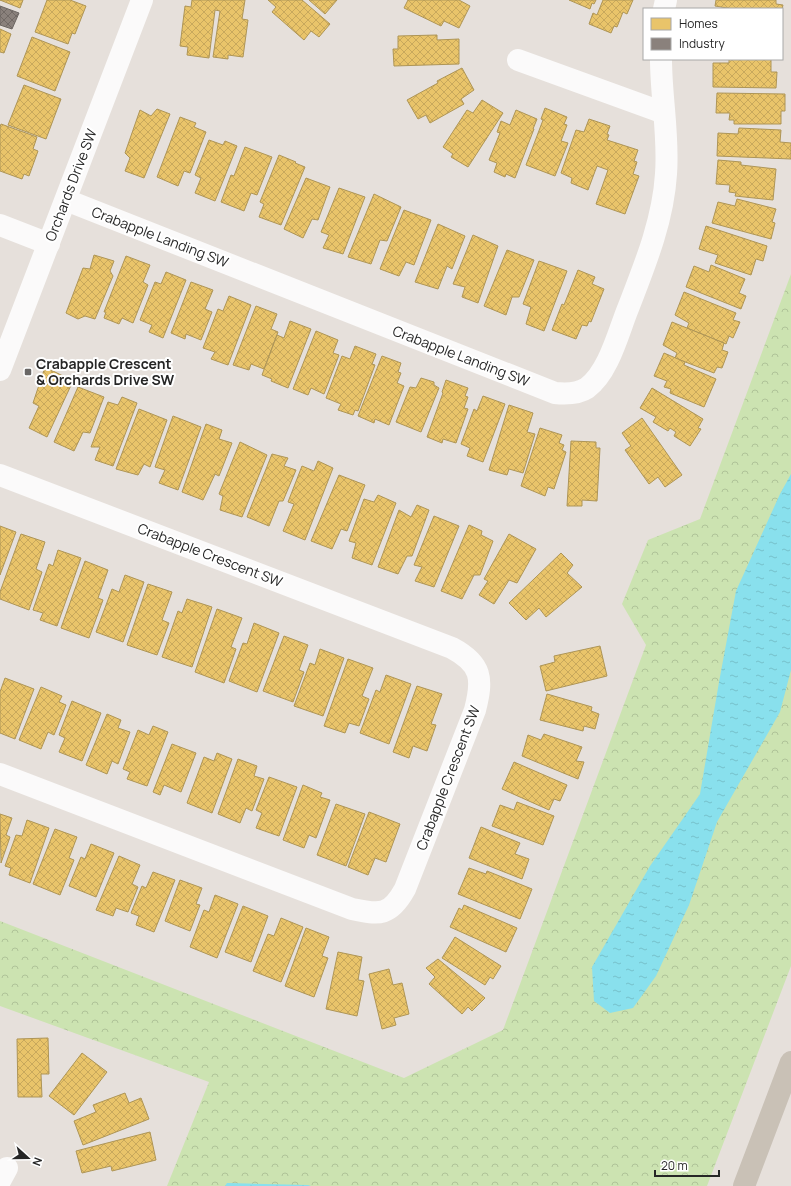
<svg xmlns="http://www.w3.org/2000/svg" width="791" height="1186" font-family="Manrope,sans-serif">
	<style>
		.park { fill: url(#park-crowns) }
		.water { fill: url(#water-ripples) }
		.homes { fill: url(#homes-cross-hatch); stroke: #ae9556 }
		.industry { fill: url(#industry-cross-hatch); stroke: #6c6662 }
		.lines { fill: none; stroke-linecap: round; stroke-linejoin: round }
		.minor { stroke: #fbfafa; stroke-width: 22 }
		.major { stroke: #c9c1b6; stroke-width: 22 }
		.poi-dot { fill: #696765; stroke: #fff; stroke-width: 1.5 }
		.labels { text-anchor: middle; stroke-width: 4; stroke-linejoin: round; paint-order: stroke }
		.street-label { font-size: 14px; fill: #262626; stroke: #fff }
		.poi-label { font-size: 14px; font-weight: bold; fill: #262626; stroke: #fff; text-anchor: start }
	</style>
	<defs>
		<pattern id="park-crowns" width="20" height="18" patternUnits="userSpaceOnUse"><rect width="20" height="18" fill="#cce3b1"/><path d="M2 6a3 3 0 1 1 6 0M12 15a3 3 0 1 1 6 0" fill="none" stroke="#afc398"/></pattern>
		<pattern id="water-ripples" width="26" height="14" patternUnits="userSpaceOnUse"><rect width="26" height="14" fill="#89e0ed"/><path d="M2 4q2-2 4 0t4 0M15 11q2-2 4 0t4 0" fill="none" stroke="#76c0cb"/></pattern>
		<pattern id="homes-cross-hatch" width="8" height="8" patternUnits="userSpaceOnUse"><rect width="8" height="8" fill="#e9c46a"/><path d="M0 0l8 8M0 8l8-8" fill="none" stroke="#c8a85c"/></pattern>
		<pattern id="industry-cross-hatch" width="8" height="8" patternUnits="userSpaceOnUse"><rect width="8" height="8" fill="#8a817c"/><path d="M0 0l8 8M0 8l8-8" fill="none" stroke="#716965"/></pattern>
	</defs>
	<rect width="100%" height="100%" fill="#e6e0db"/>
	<path class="park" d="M791,274V966L707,1186H167L209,1082L0,1006V921L404,1078L503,1030L646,645L622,604L648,540L700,519Z"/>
	<g class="water">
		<path d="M791,474V670L780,712L717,822L689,905L656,976L633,1008L610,1013L594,1001L592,967L650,866L700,794L719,682L736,591L780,494Z"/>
		<path d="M227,1183L308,1185L311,1186H225Z"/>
	</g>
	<g class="homes">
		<path d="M0,0H23L20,8Z"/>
		<path d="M47,0H70L86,6L75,34L72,33L68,44L35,32Z"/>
		<path d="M192,0H245L242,19L248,20L243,57L228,55V59L213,57L220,11L215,10L209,58L187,55L188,47L180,46L185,6L191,7Z"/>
		<path d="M268,0H302L330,24L319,37L311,31L304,40L272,12L276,7Z"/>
		<path d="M309,0H337L325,14Z"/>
		<path d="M408,0H459L470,6L459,28L444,21L441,26L404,8Z"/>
		<path d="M569,0H596L594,4L592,3L590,9Z"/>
		<path d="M603,0H633L627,14L623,12L617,27L614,26L611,33L589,24L593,13L597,15Z"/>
		<path d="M716,0H776V4L783,5L782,9H733L715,6Z"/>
		<path d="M0,29L11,34L4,53L0,52Z"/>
		<path d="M437,35V40L459,39V64L394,66L393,49H398V36Z"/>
		<path d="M32,37L70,52L55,91L17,76Z"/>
		<path d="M729,59H771V72H777L776,88L713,87V63H729Z"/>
		<path d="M462,68L474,90L461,99L464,104L430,123L426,115L418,119L407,100L438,83L437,81Z"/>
		<path d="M24,85L61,99L46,139L8,125Z"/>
		<path d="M717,93L785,94V111H781V124H734V120H729L730,113H716Z"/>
		<path d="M482,100L503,113L468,167L451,157L453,154L443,147L467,110L473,113Z"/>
		<path d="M545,108L567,117L564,124L567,125L561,141L568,143L555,176L526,165L543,120L541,119Z"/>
		<path d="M157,109L170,114L144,178L125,171L130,158L125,153L140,110L151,116Z"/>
		<path d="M516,110L537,119L533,129H534L515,178L506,174L505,177L494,172L497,163L489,160L500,133L497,132L501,121L510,125Z"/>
		<path d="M180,117L196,123L194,127L206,132L190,173L184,171L178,186L157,177Z"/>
		<path d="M589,119L610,126L607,134L609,135L607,140L638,150L634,161L637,162L633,174L639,176L625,214L596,204L608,170L597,166L588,190L571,183L572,178L561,173L576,130L584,132Z"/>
		<path d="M1,124L37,137L33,149L38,151L29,176L24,174L22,179L0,171V127Z"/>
		<path d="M739,128L781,130L780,142L791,143V159L717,156L718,133L738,134Z"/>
		<path d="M209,140L223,145L225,141L237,146L215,201L195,193L201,178L195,175Z"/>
		<path d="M245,147L272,157L257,195L251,193L244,211L221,202L231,175L234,176Z"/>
		<path d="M279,155L296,162L295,163L305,167L281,225L259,217L264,204L260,202Z"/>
		<path d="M718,160L741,162V165L776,169L773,200L735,196L736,193L729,192L730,185L716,184Z"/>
		<path d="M306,178L330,187L318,220L312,219L303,238L284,229Z"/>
		<path d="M339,188L365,197L343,254L323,248L329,235L321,232Z"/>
		<path d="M374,194L401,207L387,241L380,240L371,264L348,257Z"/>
		<path d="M737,199L776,209L772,222L775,223L771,239L712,223L718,202L735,206Z"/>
		<path d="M404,210L431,220L414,265L406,262L399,276L380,269Z"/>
		<path d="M438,224L465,236L452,269L447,266L438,289L415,282Z"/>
		<path d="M706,226L767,246L763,261L756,259L751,275L715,263L718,255L699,249Z"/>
		<path d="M473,235L498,246L478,303L462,297L465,287L453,284Z"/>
		<path d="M507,250L534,260L519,297H512L506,315L484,306Z"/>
		<path d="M94,255L114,261L110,271L113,276L95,319L85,316L78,319L66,313L83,268L90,269Z"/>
		<path d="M126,256L150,265L143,282L148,285L133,323L122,318L119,324L104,318L106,312H104Z"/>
		<path d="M539,261L567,271L544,331L526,324L531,307L523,304Z"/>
		<path d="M711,265L745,279L739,293L746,296L741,309L686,287L694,266L709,272Z"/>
		<path d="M578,270L595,277L592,284L604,289L591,322L589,321L587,326L582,325L576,339L552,330L562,304L564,305Z"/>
		<path d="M166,272L186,280L163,338L149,332L152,325L140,320L155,282L161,284Z"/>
		<path d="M191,282L213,290L205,309L212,312L201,340L186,334L185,339L171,333Z"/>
		<path d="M684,292L736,313L733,320L740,322L733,338L729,336L726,344L687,328L689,323L675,315Z"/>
		<path d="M229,296L251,305L228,365L211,359L215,352L203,348L218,309L223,311Z"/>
		<path d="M256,306L277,314L271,329L278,332L264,369L251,364L249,370L233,365Z"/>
		<path d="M290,321L311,329L288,388L271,381L272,379L262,375L277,335L284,338Z"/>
		<path d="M672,322L724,343L722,350L728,352L722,368L717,367L714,373L675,358L677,353L663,345Z"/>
		<path d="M316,331L338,340L333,353L339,355L324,394L311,388L308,395L293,389Z"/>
		<path d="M355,346L376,354L372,364L375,365L358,411L355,410L353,415L338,410L341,404L326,398L342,356L350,359Z"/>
		<path d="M664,353L685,362L684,365L716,379L704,407L670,393L671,389L664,387L667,381L654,376Z"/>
		<path d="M382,356L401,363L398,372L401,373L397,383L404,386L389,425L375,419L374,423L358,416Z"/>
		<path d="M45,367L73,381L47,437L29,428L39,406L33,403Z"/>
		<path d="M421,378L434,382V385L439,388L421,432L396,422L410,387L416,388Z"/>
		<path d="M446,380L468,388L465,396L468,397L464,408L468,409L456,443L443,439L442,443L427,437L443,393L442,392Z"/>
		<path d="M78,387L104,397L90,433L83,432L74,451L54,442Z"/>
		<path d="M652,388L703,419L698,428L701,429L690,446L674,436L676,432L670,428L668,431L653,422L656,417L640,408Z"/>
		<path d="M483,396L505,404L483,462L467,456L470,448L461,444L474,409L477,411Z"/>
		<path d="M122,397L137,403L113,466L95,460L100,447H91L108,402L118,405Z"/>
		<path d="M509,405L533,413L527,432L535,434L523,473L509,469L507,475L489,470Z"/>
		<path d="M139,409L167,420L150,467L144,464L138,475L116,469Z"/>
		<path d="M173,416L201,427L178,490L159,483L165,470L155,467Z"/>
		<path d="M642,418L682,475L665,487L658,477L649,484L625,450L631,446L622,433Z"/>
		<path d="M206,424L222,430L219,439L232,443L219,476L215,474L203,500L182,492Z"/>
		<path d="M540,428L562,435L559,443L564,445L562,450L566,452L554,489L548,487L545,496L521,486Z"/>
		<path d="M571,441L596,442V448H600L597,501L582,500V506H567Z"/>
		<path d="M240,442L267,455L242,517L220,510L223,496L219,494Z"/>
		<path d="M272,454L288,458L284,466L296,470L283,501H279L269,526L247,517Z"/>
		<path d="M318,461L333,468L305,540L283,531L294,504L288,502L302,466L314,471Z"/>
		<path d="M339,475L365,485L347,531L341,529L332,549L311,541Z"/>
		<path d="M378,495L396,503L372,565L352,558L356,543L349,541L364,499L374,502Z"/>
		<path d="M417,505L429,510L412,556H407L398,574L378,567L399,510L411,517Z"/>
		<path d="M434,516L459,526L434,587L415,581L422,567L414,565Z"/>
		<path d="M469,525L482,531L481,535L493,541L480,575H474L462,599L441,591Z"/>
		<path d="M0,526L16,532L0,575Z"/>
		<path d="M21,534L45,542L36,569L42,572L29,610L0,599V592Z"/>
		<path d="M509,534L536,549L517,583L509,580L494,604L479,595L488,581L484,579Z"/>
		<path d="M58,550L81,558L57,626L40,620L43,613L33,610L49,564L53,566Z"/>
		<path d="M561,553L573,565L567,573L582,587L546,617L539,608L526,620L509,603Z"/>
		<path d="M85,561L108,570L98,598L103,600L89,638L61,628Z"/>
		<path d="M125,575L144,582L123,642L96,632L112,589L119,592Z"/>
		<path d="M148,584L172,592L162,620L169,623L157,655L127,645Z"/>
		<path d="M187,599L212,607L192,667L162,657L178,611L182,613Z"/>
		<path d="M217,609L242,618L231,647L236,649L224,683L195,672Z"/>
		<path d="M254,623L279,633L257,692L229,681L243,643L247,644Z"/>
		<path d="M284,636L308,645L299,670L304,672L293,702L263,691Z"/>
		<path d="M600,646L607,676L546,691L540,666L555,662L554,656Z"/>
		<path d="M320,649L344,658L323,716L294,706L310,663L315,665Z"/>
		<path d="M348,659L373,668L362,696L369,699L359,726L349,723L345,733L324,726Z"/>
		<path d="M386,675L411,684L389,744L360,733L376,690L380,692Z"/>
		<path d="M5,678L34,689L15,739L0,733V692Z"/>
		<path d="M417,686L442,694L431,724L436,725L427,751L413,746L409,758L393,752Z"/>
		<path d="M41,687L62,696L59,702L66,705L54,735L48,732L41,749L19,740Z"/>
		<path d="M547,694L592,707L591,711L599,714L595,729L584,726L583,731L540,720Z"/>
		<path d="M72,701L101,713L82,761L59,752L65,738L59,735Z"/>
		<path d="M107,714L121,720L118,728L130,732L118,764L112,761L107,774L86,765Z"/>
		<path d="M153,726L168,732L147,786L127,779L130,772L123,769L138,730L149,735Z"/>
		<path d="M544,734L582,747L576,761L584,762L578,779L522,756L528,735L541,740Z"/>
		<path d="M172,744L196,753L181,792L164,785L160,795L153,792Z"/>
		<path d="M217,753L232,759L212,813L187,803L204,757L214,761Z"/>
		<path d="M238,759L257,766L254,776L264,779L252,811L246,808L240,823L218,814Z"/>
		<path d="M514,762L567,785L560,801L554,799L549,810L502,789Z"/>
		<path d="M269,777L297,787L279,836L256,828L262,813L256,810Z"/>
		<path d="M303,785L322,793L320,797L330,800L316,838L309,835L304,848L283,840Z"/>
		<path d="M517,802L554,816L543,845L492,826L500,805L514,810Z"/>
		<path d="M336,804L365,814L346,866L317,855Z"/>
		<path d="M369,812L400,824L386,862L375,858L368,875L348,867Z"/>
		<path d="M0,814L12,818L6,835L10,837L1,863Z"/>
		<path d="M27,820L49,828L30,883L9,875L11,868L5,866L16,835L22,836Z"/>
		<path d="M481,827L520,843L515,854L529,859L522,879L469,858Z"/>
		<path d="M55,829L77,837L69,858L74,860L60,895L33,884Z"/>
		<path d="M91,844L114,853L96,897L69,886L81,857L85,859Z"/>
		<path d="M119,856L140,865L132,884L138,887L128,912L116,908L113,916L96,910Z"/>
		<path d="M469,868L486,874L487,871L532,889L520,919L458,894Z"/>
		<path d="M153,872L175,880L154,932L136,925L139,916L131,913L142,886L146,888Z"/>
		<path d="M180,880L202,888L196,904L200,905L190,931L165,921Z"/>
		<path d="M215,895L238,904L217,958L190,947L204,910L209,912Z"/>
		<path d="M464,905L517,928L506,952L450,927L459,908L462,910Z"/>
		<path d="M243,906L268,916L251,962L225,952Z"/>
		<path d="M281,918L303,927L281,982L253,971L268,934L274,936Z"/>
		<path d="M306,928L329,937L322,956L328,958L314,997L285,986Z"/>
		<path d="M455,937L501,966L493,979L490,977L485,985L442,958Z"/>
		<path d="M338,952L362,957L358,980L364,981L357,1016L326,1009Z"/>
		<path d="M438,959L485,998L472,1011L468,1007L462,1014L429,984L435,977L426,968Z"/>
		<path d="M389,969L393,985L402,983L409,1014L394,1018L396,1025L382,1029L369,974Z"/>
		<path d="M48,1038L49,1074H41L42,1097H18L17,1039Z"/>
		<path d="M82,1053L107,1072L74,1115L49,1096Z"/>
		<path d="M125,1093L129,1103L141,1098L149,1119L83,1145L74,1121L96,1112L93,1105Z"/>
		<path d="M150,1132L156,1160L112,1171L111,1166L82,1173L76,1151Z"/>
	</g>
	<path class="industry" d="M0,6L19,13L12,29L0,25Z"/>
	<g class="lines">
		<g class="minor">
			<path d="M664,9L666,0"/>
			<path d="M518,60L664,113"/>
			<path d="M66,200L555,393C565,394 578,394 587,388C608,373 618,334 627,311C644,267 663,222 666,174C669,136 661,97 661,59"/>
			<path d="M0,225L49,244"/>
			<path d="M0,370L142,0"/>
			<path d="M0,475L452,648C482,664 483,679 475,710L405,889C390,916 380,915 352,909L0,774"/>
			<path d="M0,1181L7,1168"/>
		</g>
		<path class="major" d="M744,1186L791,1062"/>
	</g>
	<rect class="poi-dot" x="24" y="368" width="8" height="8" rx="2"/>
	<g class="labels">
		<g class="street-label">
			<text transform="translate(71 185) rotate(-69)" y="5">Orchards Drive SW</text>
			<text transform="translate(160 237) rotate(21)" y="5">Crabapple Landing SW</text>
			<text transform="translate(461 356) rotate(21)" y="5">Crabapple Landing SW</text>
			<text transform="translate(210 555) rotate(21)" y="5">Crabapple Crescent SW</text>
			<text transform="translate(448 778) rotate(-69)" y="5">Crabapple Crescent SW</text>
		</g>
		<g class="poi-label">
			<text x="36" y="369">Crabapple Crescent<tspan x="36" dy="16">&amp; Orchards Drive SW</tspan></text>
		</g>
	</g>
	<rect x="643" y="8" width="140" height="52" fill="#ffffff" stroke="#a8a8a8"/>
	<rect x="651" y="18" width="20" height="12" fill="#e9c46a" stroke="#a8a8a8"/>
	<text x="679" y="28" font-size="12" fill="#262626">Homes</text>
	<rect x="651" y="38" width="20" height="12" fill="#8a817c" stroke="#a8a8a8"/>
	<text x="679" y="48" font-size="12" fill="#262626">Industry</text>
	<g transform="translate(28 1158) rotate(111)" stroke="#ffffff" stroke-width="3" paint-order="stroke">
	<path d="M0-3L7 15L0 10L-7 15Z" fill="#262626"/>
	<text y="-6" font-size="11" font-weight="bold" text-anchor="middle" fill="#262626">N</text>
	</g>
	<path d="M655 1170v6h64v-6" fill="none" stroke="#262626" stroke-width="2"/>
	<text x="661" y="1170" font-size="12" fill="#262626" stroke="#ffffff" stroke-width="3" paint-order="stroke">20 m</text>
</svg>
